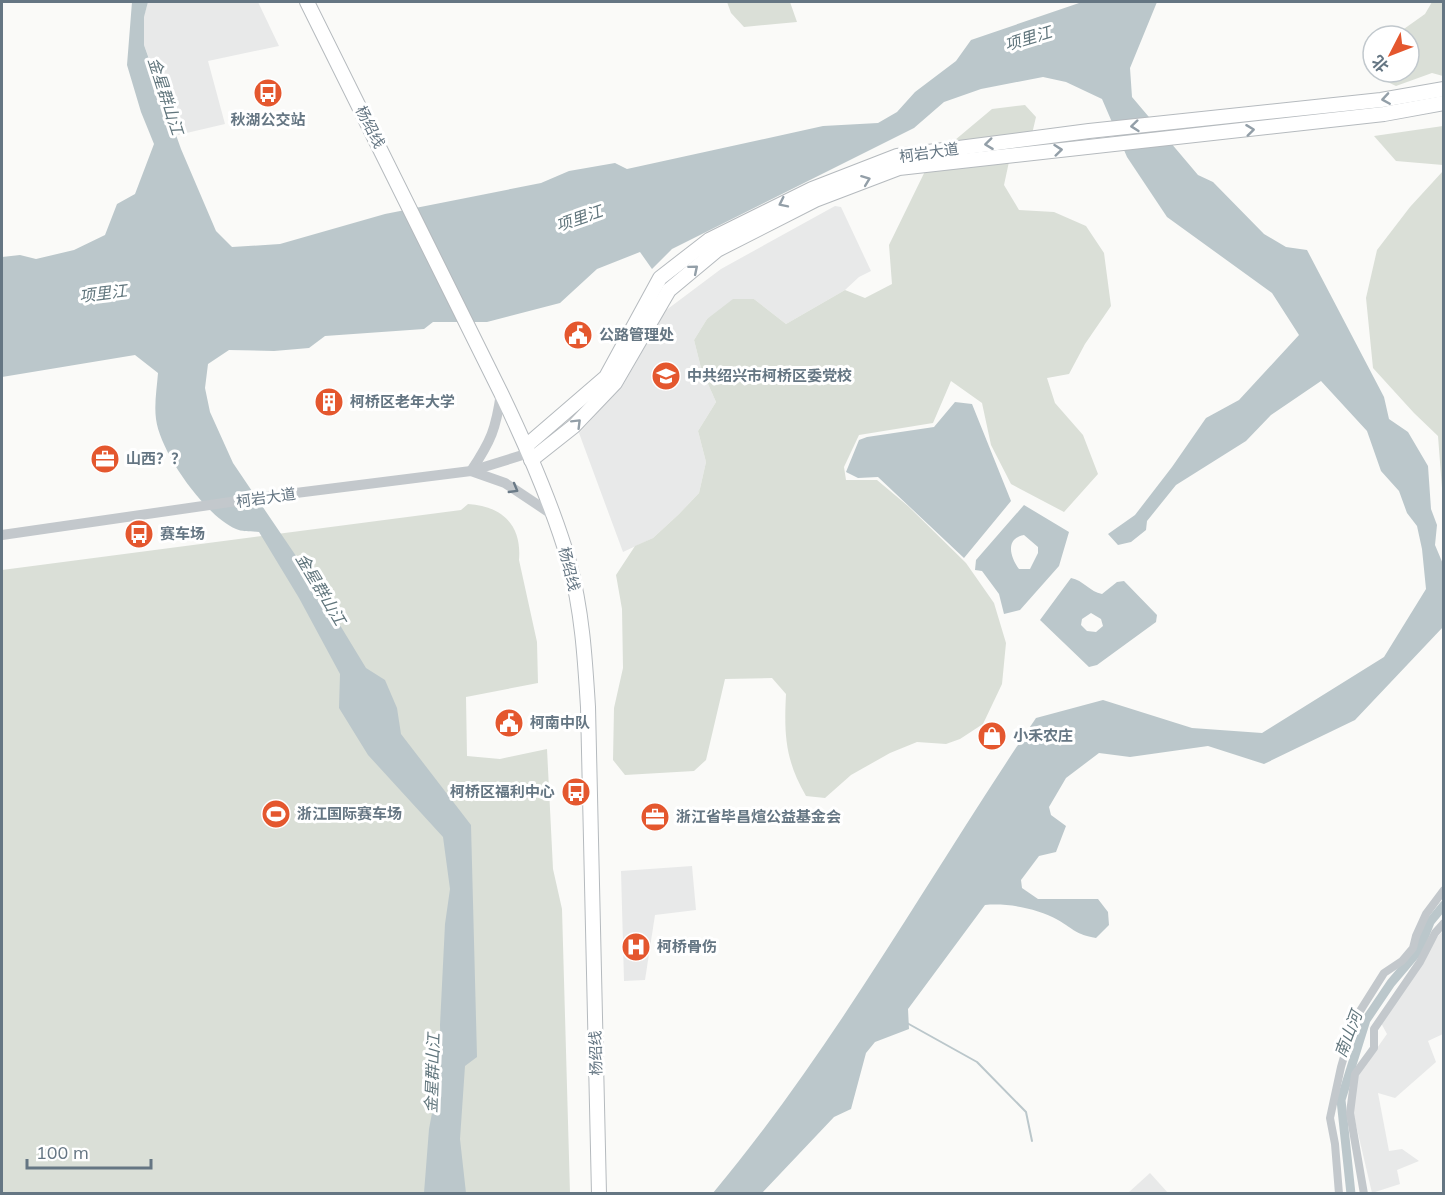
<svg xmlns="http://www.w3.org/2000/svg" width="1445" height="1195" font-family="Mulish,'Noto Sans SC',sans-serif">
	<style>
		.built { fill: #e8e9e9 }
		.green { fill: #dadfd7 }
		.water { fill: #bbc7cb; fill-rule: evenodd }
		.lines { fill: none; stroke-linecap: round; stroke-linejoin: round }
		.stream { stroke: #bbc7cb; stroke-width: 2 }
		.canal { stroke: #bbc7cb; stroke-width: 9 }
		.primary-casing { stroke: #b5babe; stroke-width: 16 }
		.minor { stroke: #c3c8cc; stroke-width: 8 }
		.tertiary { stroke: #c3c8cc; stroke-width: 10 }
		.primary { stroke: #fff; stroke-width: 14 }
		.oneway { stroke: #939fa8 }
		.oneway2 { stroke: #6a7a87 }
		.labels { text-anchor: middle; stroke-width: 6; stroke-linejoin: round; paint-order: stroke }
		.poi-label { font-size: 15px; font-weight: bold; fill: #657683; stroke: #fff; text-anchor: start }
		.street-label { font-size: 15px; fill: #657683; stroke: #fff }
		.water-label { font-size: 16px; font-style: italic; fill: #60757c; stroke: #fff }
	</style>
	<rect width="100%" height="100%" fill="#fafaf8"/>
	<g class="built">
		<path d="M148,2H258L279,46L208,61L225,124L178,135L144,45V16Z"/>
		<path d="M835,206L841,207L871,271L859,277L845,290L786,324L754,299L707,319L694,340L701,368L716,402L698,431L706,462L699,493L679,514L653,538L623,552L579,433L623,385L665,311L721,269Z"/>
		<path d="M692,866L696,910L655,915L645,980L624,981L621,871Z"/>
		<path d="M1443,931V1034L1428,1041L1436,1062L1395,1098L1378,1093L1389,1151L1402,1149L1419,1161L1397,1170L1400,1184L1372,1193L1353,1112L1358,1075L1387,1034L1381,1023L1438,936Z"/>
		<path d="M1150,1173L1168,1193H1128Z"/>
	</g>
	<g class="green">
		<path d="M727,2H790L797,22L744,27L731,13Z"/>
		<path d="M1432,2H1443V76L1432,73L1396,86L1375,76L1376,72H1409V36H1394L1425,14Z"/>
		<path d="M1025,105L1036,117L1032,134L1010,157L1004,185L1019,210L1054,212L1086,226L1104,253L1111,306L1085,344L1069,374L1047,378L1055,403L1083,435L1098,474L1064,512L1011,484L991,445L982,403L951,381L933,423L859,435L844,467L846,480H877L908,506L966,563L994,603L1006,643L1002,684L983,724L960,739L946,744L917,742L890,753L851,775L825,798L806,796C785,760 784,734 786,694L772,678L725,679L706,760L694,771L625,775L613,760L614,708L623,668L622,609L616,575L635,546L653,538L679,514L699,493L706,462L698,431L716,402L701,368L694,340L707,319L733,299H754L786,324L845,290L865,298L892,284L889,245L930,161L992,109Z"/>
		<path d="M1443,126V165L1396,161L1374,136Z"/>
		<path d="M1443,171V501L1438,436L1414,413L1373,368L1366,298L1377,250L1410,207Z"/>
		<path d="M468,504C502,506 522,525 519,560L537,642L538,683L466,697L467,756L500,759L547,749L553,869L562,909L570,1193H2V570L461,510Z"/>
	</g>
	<g class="water">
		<path d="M132,2H148L144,17V45L181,149L216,231L232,247L280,244L385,214L541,183L569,171L615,163L627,169L823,126L878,123L897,112L915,92L956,61L971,40L1082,2H1157L1130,68L1132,97L1198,175L1213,182L1264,234L1286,247L1307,250L1384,397L1389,419L1408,432L1428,466L1431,509L1437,525L1435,545L1443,564V627L1355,720L1264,764L1208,746L1130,757L1099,753L1066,778L1049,807L1051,815L1066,826L1056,852L1039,856L1021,880L1022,888L1038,899H1098L1108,912L1109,925L1096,938C1075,934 1075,930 1058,920C1037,908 1008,903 985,905L908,1009L909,1029L875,1042L866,1053L851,1109L834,1117L762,1193H713C835,1047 929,876 1036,718L1103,700L1192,728L1262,733L1384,657L1426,589L1422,549L1417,526L1407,513L1399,491L1381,471L1367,431L1321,381L1271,415L1246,441L1176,485L1147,521L1146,530L1131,542L1118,545L1108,534L1135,515L1172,467L1206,418L1239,400L1299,335L1272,293L1167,217L1127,157L1102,99L1066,82L1043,77L981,89L944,102L914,128L672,249L652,269L640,252L597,269L560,303L487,322H433L424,329L325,336L309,348L274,351L229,350L208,364L205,388L210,412L233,463L315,584L366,668L385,680L397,708L401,734L471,825L477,1057L465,1066L460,1139L466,1193H424L429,1129L441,1065L440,1025L445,924L450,889L443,837L368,755L339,708L340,674L299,598L259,532C252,531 242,532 236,529C205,516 160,452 156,419C154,404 157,387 158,373L135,355L2,377V257L20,255L36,259L74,250L105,235L117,204L135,194L154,144L141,112L127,65Z"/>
		<path d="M955,402L972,404L1011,501L964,558L878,477L858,478L846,472L859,440L867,437L934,427Z"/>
		<path d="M1024,505L1069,532L1059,566L1020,610L1004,614L999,594L982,571L975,570L976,560ZM1024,535L1038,547V553L1030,569H1019C1011,558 1004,539 1024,535Z"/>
		<path d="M1071,578C1083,580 1090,592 1102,594L1117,582L1124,581L1157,615L1156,622L1097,665L1089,667L1040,620ZM1091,613L1101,619L1103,626L1096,632L1087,631L1081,625L1082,619Z"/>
	</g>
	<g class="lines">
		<path class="stream" d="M907,1023L977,1062L1026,1112L1032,1141"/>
		<path class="canal" d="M1351,1194L1341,1100L1366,1020L1391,983L1419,950L1430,922L1444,905"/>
		<g class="primary-casing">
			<g id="primary">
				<path d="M307,2L501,393C527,447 552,504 569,562C582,610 585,658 588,707L599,1194"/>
				<path d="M526,446L606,377L660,278L709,240L812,189L897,156L1089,131L1381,100L1444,89"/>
				<path d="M531,460L574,426L615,383L669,290L717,250L815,200L899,168L1384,114L1444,103"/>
			</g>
		</g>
		<g class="minor">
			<path d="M1339,1194L1335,1144L1330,1118L1341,1067L1355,1019L1384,973L1402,961L1413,948L1416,936L1426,914L1444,890"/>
			<path d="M1364,1194L1350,1113L1355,1074L1374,1048V1029L1420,962L1435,933L1444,923"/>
		</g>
		<g class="tertiary">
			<path d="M471,471L505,483L553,515"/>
			<path d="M471,471C491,441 496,429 501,393"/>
			<path d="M2,535L272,496L471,471L529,453"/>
		</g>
		<use href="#primary" class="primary"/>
	</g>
	<defs><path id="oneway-chevron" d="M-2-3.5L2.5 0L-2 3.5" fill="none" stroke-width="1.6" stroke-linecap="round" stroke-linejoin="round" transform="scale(1.5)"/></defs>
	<g class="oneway">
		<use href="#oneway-chevron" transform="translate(1386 99) rotate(171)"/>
		<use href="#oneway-chevron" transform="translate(1135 126) rotate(174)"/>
		<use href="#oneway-chevron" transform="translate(1250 130) rotate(-7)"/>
		<use href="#oneway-chevron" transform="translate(989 144) rotate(173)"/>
		<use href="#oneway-chevron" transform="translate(1058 150) rotate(-6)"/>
		<use href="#oneway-chevron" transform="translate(866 180) rotate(-21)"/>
		<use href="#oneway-chevron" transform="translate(783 203) rotate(154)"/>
		<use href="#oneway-chevron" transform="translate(694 269) rotate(-40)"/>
		<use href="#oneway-chevron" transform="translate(577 423) rotate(-45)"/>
	</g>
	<use class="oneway2" href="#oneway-chevron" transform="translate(514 489) rotate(30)"/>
	<defs>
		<g id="bus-disc" transform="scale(1.5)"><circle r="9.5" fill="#e4572e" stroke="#fff"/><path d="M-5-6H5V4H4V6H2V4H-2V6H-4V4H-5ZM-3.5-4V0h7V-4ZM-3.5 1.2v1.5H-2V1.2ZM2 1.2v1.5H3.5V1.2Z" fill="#fff"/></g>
		<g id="civic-disc" transform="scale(1.5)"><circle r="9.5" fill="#e4572e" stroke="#fff"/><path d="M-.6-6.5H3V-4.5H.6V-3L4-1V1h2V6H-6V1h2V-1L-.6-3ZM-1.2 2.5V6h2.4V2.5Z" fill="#fff"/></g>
		<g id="university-disc" transform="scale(1.5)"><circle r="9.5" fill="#e4572e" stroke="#fff"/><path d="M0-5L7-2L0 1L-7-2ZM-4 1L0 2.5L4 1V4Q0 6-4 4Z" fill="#fff"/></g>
		<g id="building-disc" transform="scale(1.5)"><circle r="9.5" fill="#e4572e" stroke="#fff"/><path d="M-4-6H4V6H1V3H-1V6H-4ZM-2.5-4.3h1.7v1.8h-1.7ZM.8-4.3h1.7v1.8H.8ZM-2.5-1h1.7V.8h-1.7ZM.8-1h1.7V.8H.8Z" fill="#fff"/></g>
		<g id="office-disc" transform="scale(1.5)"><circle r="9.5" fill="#e4572e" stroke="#fff"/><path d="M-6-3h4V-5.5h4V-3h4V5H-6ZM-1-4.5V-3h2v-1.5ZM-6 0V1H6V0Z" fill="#fff"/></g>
		<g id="shop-disc" transform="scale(1.5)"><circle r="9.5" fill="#e4572e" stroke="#fff"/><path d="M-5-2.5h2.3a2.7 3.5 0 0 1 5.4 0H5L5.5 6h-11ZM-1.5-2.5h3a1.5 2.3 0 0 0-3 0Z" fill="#fff"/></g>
		<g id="stadium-disc" transform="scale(1.5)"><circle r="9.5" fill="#e4572e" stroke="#fff"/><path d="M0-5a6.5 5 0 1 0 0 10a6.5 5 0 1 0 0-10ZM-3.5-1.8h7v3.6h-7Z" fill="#fff"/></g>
		<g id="hospital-disc" transform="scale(1.5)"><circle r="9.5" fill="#e4572e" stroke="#fff"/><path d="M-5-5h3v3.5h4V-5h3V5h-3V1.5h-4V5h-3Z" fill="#fff"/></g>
	</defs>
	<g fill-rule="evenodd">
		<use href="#bus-disc" x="268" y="93"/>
		<use href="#civic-disc" x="578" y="335"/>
		<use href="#university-disc" x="666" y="376"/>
		<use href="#building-disc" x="329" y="402"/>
		<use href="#office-disc" x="105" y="459"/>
		<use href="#bus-disc" x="139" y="534"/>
		<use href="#civic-disc" x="509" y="723"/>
		<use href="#shop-disc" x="992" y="736"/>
		<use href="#bus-disc" x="576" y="792"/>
		<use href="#stadium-disc" x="276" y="814"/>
		<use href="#office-disc" x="655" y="817"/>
		<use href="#hospital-disc" x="636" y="947"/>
	</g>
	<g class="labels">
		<g class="poi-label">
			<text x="268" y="125" text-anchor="middle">秋湖公交站</text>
			<text x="599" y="340">公路管理处</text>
			<text x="687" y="381">中共绍兴市柯桥区委党校</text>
			<text x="350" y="407">柯桥区老年大学</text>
			<text x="126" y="464">山西？？</text>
			<text x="160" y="539">赛车场</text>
			<text x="530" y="728">柯南中队</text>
			<text x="1013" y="741">小禾农庄</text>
			<text x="555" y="797" text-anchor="end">柯桥区福利中心</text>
			<text x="297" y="819">浙江国际赛车场</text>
			<text x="676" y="822">浙江省毕昌煊公益基金会</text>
			<text x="657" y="952">柯桥骨伤</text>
		</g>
		<g class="street-label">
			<text transform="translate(370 127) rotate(63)" y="5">杨绍线</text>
			<text transform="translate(929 153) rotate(-8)" y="5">柯岩大道</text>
			<text transform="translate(266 498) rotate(-8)" y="5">柯岩大道</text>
			<text transform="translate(569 569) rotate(76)" y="5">杨绍线</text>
			<text transform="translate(596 1053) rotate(-91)" y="5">杨绍线</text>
		</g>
		<g class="water-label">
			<text transform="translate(1028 38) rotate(-17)" y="6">项里江</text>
			<text transform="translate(166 96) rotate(72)" y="6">金星群山江</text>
			<text transform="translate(579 218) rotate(-19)" y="6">项里江</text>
			<text transform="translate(103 293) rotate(-7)" y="6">项里江</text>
			<text transform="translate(321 589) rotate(59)" y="6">金星群山江</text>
			<text transform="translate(1348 1034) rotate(-69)" y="6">南山河</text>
			<text transform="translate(432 1073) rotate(-88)" y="6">金星群山江</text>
		</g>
	</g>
	<rect width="1445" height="1195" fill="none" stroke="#657683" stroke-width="6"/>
	<g transform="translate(1391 54) rotate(228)"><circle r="28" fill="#ffffff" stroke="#c1c8cd" stroke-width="1.5"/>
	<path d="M0-4.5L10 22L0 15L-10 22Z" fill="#e4572e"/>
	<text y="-9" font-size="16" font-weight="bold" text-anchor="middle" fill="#657683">北</text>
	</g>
	<path d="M27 1159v9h124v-9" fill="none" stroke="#657683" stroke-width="3"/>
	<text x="36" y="1159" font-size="18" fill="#657683" stroke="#ffffff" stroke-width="4.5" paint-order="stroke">100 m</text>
</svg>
